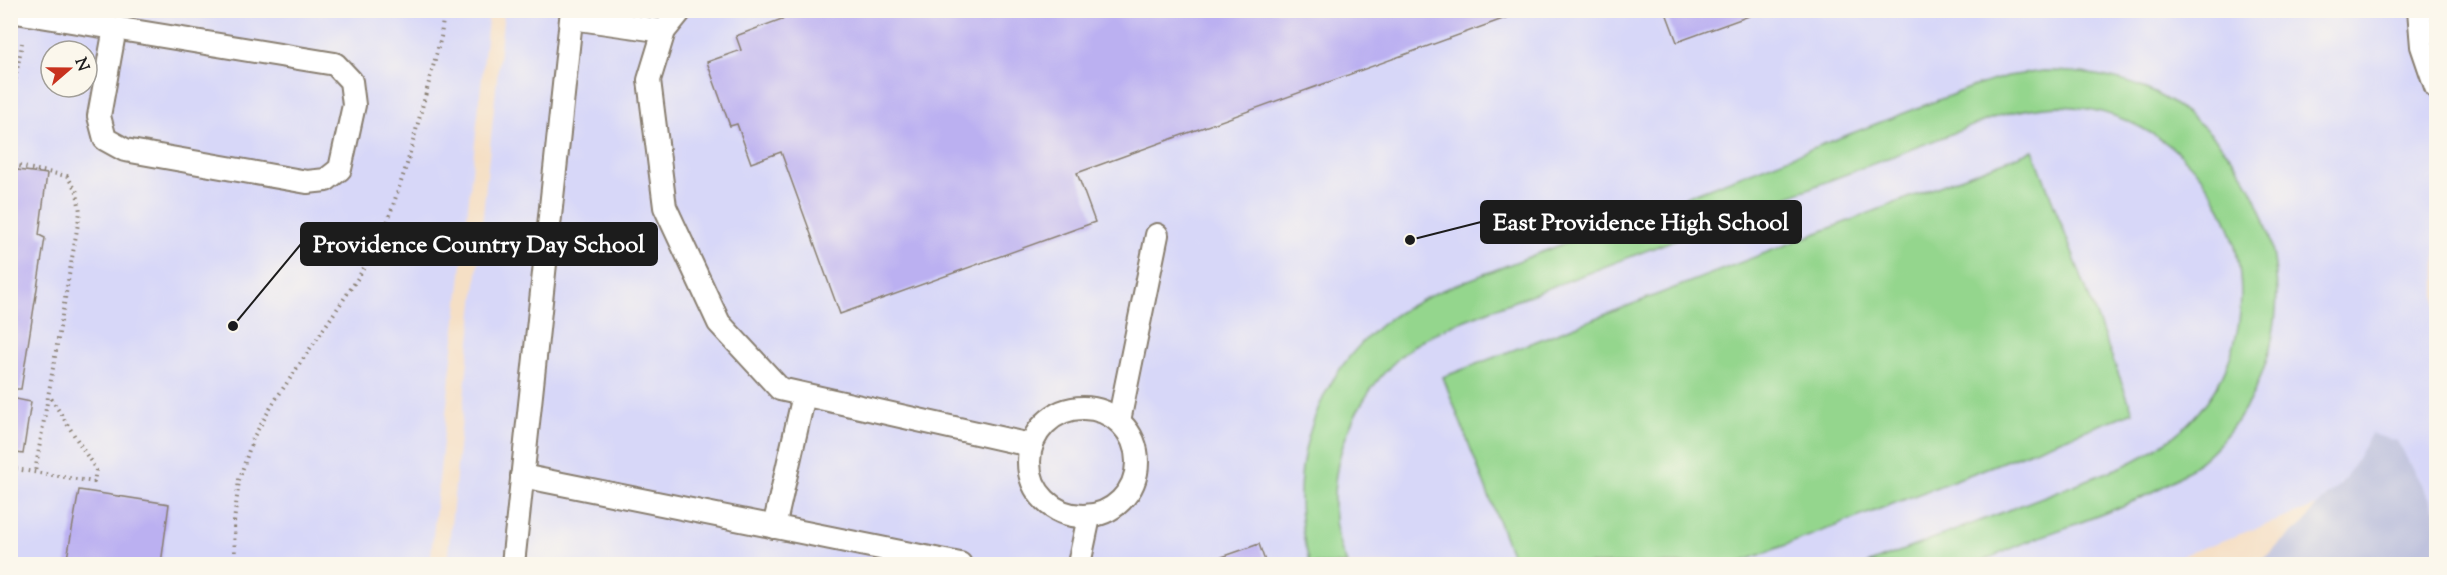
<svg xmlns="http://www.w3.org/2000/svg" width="2447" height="575" font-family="'Sorts Mill Goudy',serif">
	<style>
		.built { fill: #d7d7f8; fill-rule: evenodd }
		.industrial { fill: #bfc2dd }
		.green { fill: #94d68d; stroke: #587954; stroke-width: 1.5 }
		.building { fill: #bbb0f1 }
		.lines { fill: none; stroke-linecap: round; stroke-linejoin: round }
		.service-casing { stroke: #887e70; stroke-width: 26 }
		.path { stroke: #887e70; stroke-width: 4; stroke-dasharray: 1.5 4.5; stroke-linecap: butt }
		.service { stroke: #fff; stroke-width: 22 }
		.leader { fill: none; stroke: #1c1c1c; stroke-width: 2 }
		.callout-dot { fill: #1c1c1c; stroke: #fbf7ec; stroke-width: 2 }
		.callout { fill: #1c1c1c; stroke: #1c1c1c; stroke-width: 2 }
		.callout-label { font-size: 24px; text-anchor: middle; font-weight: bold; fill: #fff }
	</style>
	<rect width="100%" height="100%" fill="#fbf7ec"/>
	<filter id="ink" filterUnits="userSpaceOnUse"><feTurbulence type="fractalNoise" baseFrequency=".0167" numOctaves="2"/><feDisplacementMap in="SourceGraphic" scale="12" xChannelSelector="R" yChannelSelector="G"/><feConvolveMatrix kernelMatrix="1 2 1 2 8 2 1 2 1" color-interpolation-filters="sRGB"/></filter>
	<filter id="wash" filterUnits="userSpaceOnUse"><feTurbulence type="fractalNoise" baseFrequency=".008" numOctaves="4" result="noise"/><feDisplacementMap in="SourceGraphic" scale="24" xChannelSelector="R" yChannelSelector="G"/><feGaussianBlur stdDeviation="1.35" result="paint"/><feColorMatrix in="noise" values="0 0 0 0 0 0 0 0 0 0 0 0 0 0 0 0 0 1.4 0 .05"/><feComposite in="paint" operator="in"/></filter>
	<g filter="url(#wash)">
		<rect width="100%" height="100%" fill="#f5dfc5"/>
		<g class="built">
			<path d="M10,11H489L430,564H11ZM51,51H87V87H51Z"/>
			<path d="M504,11H2436V511L2413,471L2158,564H447Z"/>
		</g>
		<path class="industrial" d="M2371,434L2397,441L2436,511V564H2257L2305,522L2314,509L2345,479Z"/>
		<g class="green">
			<path d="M2043,71C2078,71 2113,75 2146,89C2283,152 2320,330 2220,442C2172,496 2097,515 2032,540C2013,547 1987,561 1968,564C1958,566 1946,564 1936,564C1913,564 1890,565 1867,564L2121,467C2149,454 2175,439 2195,416C2267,336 2252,206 2166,143C2135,121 2098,107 2060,106C2039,106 2018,111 1998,116L1452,325C1434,334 1416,342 1401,356C1345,405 1315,493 1347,564H1310C1285,481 1308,390 1374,331C1394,313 1417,302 1440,291L1975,86L2008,76Z"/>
			<path d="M2033,150L2133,412L1736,564H1515L1443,377Z"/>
		</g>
		<g id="blocks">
			<g class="building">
				<path d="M806,10H1525V11L1077,173L1095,222L840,314L781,152L751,163L737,124L730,126L707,62L741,50L736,36Z"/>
				<path d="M1665,10H1763V11L1677,42Z"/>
				<path d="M10,169L47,174L39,235L45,238L21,389H13L11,398L31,402L23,454L10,452Z"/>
				<path d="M79,490L169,504L161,564H66Z"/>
				<path d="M1259,544L1266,564H1202Z"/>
			</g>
		</g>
	</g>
	<g filter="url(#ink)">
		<use href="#blocks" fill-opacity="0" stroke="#887e70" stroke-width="1.5"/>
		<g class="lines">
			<g class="service-casing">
				<g id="service">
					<path d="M681,10L664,31L649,80L665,207L719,323L780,389L1030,445"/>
					<path d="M2419,10L2422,46L2436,87"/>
					<path d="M10,11L335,64L351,81L354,105L340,169L326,180L307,182L125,150L105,139L99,116L115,28"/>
					<path d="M572,18L664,31"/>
					<circle cx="1083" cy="462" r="54"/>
					<path d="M1119,421L1157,235"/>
					<path d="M522,476L960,564"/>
					<path d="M774,527L804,395"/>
					<path d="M513,564L572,10"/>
					<path d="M1079,564L1089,517"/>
				</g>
			</g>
			<g class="path">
				<path d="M10,109L22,43"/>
				<path d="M10,159L18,166L67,176L77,192L80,212L35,472"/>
				<path d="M333,231L368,261"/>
				<path d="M10,468L94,482L96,470L49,395"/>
				<path d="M235,564L234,522L239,480L253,438L274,402L356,281L382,238L407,164L441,37L444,10"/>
			</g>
			<use href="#service" class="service"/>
		</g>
	</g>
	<path class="leader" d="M1410 240L1481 222M233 326L301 244"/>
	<g class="callout-dot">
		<circle cx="1410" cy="240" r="6"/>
		<circle cx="233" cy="326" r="6"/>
	</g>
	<g class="callout">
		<rect x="1481" y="201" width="320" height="42" rx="6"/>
		<rect x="301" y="223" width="356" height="42" rx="6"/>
	</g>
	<g class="callout-label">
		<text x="1641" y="230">East Providence High School</text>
		<text x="479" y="252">Providence Country Day School</text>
	</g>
	<rect width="2447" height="575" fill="none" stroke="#fbf7ec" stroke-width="36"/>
	<g transform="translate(69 69) rotate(70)"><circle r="28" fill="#fbf7ec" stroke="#a29f99" stroke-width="1.5"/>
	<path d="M0-4.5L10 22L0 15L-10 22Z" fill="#c8321e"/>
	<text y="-9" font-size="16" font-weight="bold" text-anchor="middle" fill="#1c1c1c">N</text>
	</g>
</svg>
